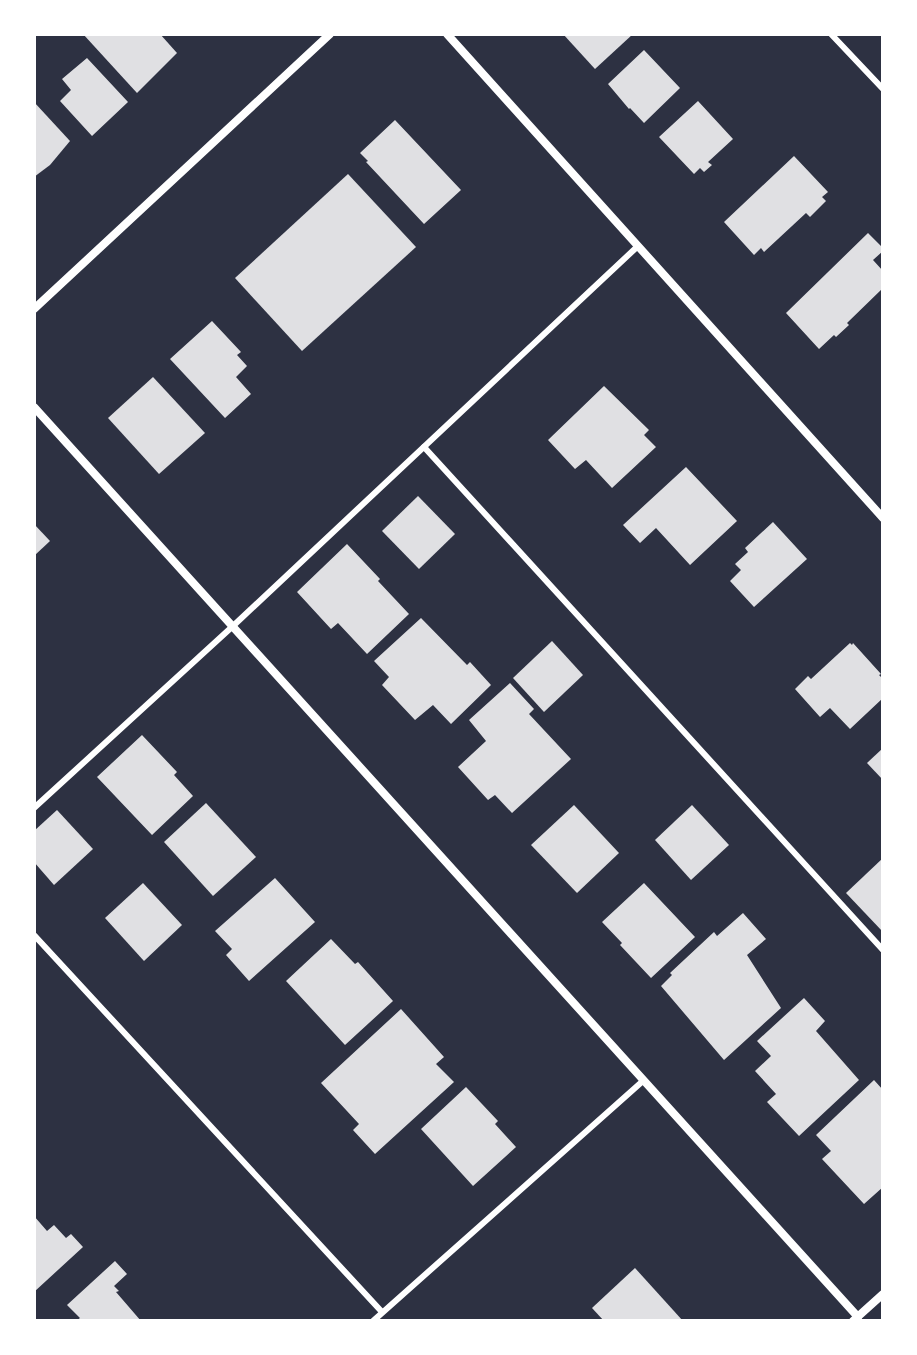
<svg xmlns="http://www.w3.org/2000/svg" width="917" height="1355" font-family="Literata,serif">
	<style>
		.building { fill: #e0e0e3 }
		.lines { fill: none; stroke-linecap: round; stroke-linejoin: round }
		.service { stroke: #fff; stroke-width: 6 }
		.minor { stroke: #fff; stroke-width: 8 }
	</style>
	<rect width="100%" height="100%" fill="#2d3142"/>
	<g class="building">
		<path d="M83,34H160L177,53L137,93Z"/>
		<path d="M563,34H633L595,69Z"/>
		<path d="M644,50L680,88L644,123L630,108L629,109L608,84Z"/>
		<path d="M87,58L128,102L92,136L60,101L71,90L62,79Z"/>
		<path d="M698,101L733,139L708,162L712,165L704,172L700,168L694,174L659,137Z"/>
		<path d="M34,102L70,141L50,165L34,177Z"/>
		<path d="M395,120L461,190L424,224L366,162L368,161L360,153Z"/>
		<path d="M794,156L828,192L822,197L826,201L810,217L806,213L764,252L761,248L754,255L724,222Z"/>
		<path d="M348,174L416,247L302,351L235,278Z"/>
		<path d="M868,233L883,248V251L873,260L883,271V288L847,323L849,325L836,337L834,335L819,349L786,313Z"/>
		<path d="M212,321L241,352L237,355L247,366L236,377L251,394L225,418L170,359Z"/>
		<path d="M153,377L205,433L159,474L108,418Z"/>
		<path d="M604,386L649,430L644,435L656,447L612,488L586,460L575,469L548,440Z"/>
		<path d="M686,467L737,521L690,565L656,528L640,543L623,525Z"/>
		<path d="M418,496L455,534L419,569L382,531Z"/>
		<path d="M773,522L807,559L754,607L730,581L741,570L735,564L748,552L745,548Z"/>
		<path d="M34,524L50,541L34,556Z"/>
		<path d="M347,544L380,579L378,581L409,614L367,654L338,623L331,629L297,592Z"/>
		<path d="M421,618L467,665L470,662L491,685L451,724L433,705L415,720L382,685L389,677L374,661Z"/>
		<path d="M552,641L583,675L544,712L513,678Z"/>
		<path d="M850,643L852,645L853,643L881,674L879,675L883,679V698L850,729L830,708L820,717L795,689L808,676L811,679Z"/>
		<path d="M510,683L534,709L529,714L571,759L512,813L495,795L488,800L458,767L486,741L469,720Z"/>
		<path d="M142,735L177,772L174,775L193,796L152,835L97,777Z"/>
		<path d="M883,748V780L867,763Z"/>
		<path d="M206,803L256,857L213,896L164,842Z"/>
		<path d="M574,805L619,853L577,893L531,845Z"/>
		<path d="M692,805L729,845L691,880L655,840Z"/>
		<path d="M57,810L93,849L54,885L34,862V831Z"/>
		<path d="M883,858V932L846,893Z"/>
		<path d="M275,878L315,922L249,981L226,955L232,949L215,931Z"/>
		<path d="M143,883L182,925L144,961L105,918Z"/>
		<path d="M644,883L695,937L651,978L620,945L622,943L602,922Z"/>
		<path d="M743,913L766,939L747,955L781,1008L724,1060L661,986L672,975L670,973L714,932L717,936Z"/>
		<path d="M331,939L355,964L358,962L393,1001L345,1045L286,981Z"/>
		<path d="M804,998L825,1021L816,1031L859,1080L799,1136L767,1102L776,1094L755,1071L771,1056L757,1041Z"/>
		<path d="M401,1009L444,1057L436,1064L454,1082L375,1154L353,1130L359,1124L321,1083Z"/>
		<path d="M874,1080L883,1090V1187L864,1204L822,1159L831,1151L816,1135Z"/>
		<path d="M466,1087L498,1121L495,1124L516,1147L473,1186L421,1129Z"/>
		<path d="M34,1216L47,1231L54,1225L66,1238L71,1234L83,1247L34,1292Z"/>
		<path d="M115,1261L127,1274L114,1286L119,1291L116,1292L141,1321H76L80,1318L67,1305Z"/>
		<path d="M635,1268L683,1321H604L592,1308Z"/>
	</g>
	<g class="lines">
		<g class="service">
			<path d="M831,34L883,89"/>
			<path d="M424,447L883,950"/>
			<path d="M34,808L233,626L638,246"/>
			<path d="M34,935L382,1312"/>
			<path d="M373,1321L644,1080"/>
		</g>
		<g class="minor">
			<path d="M447,34L883,518"/>
			<path d="M34,309L330,34"/>
			<path d="M34,407L858,1317"/>
			<path d="M853,1321L883,1294"/>
		</g>
	</g>
	<rect width="917" height="1355" fill="none" stroke="#ffffff" stroke-width="72"/>
</svg>
